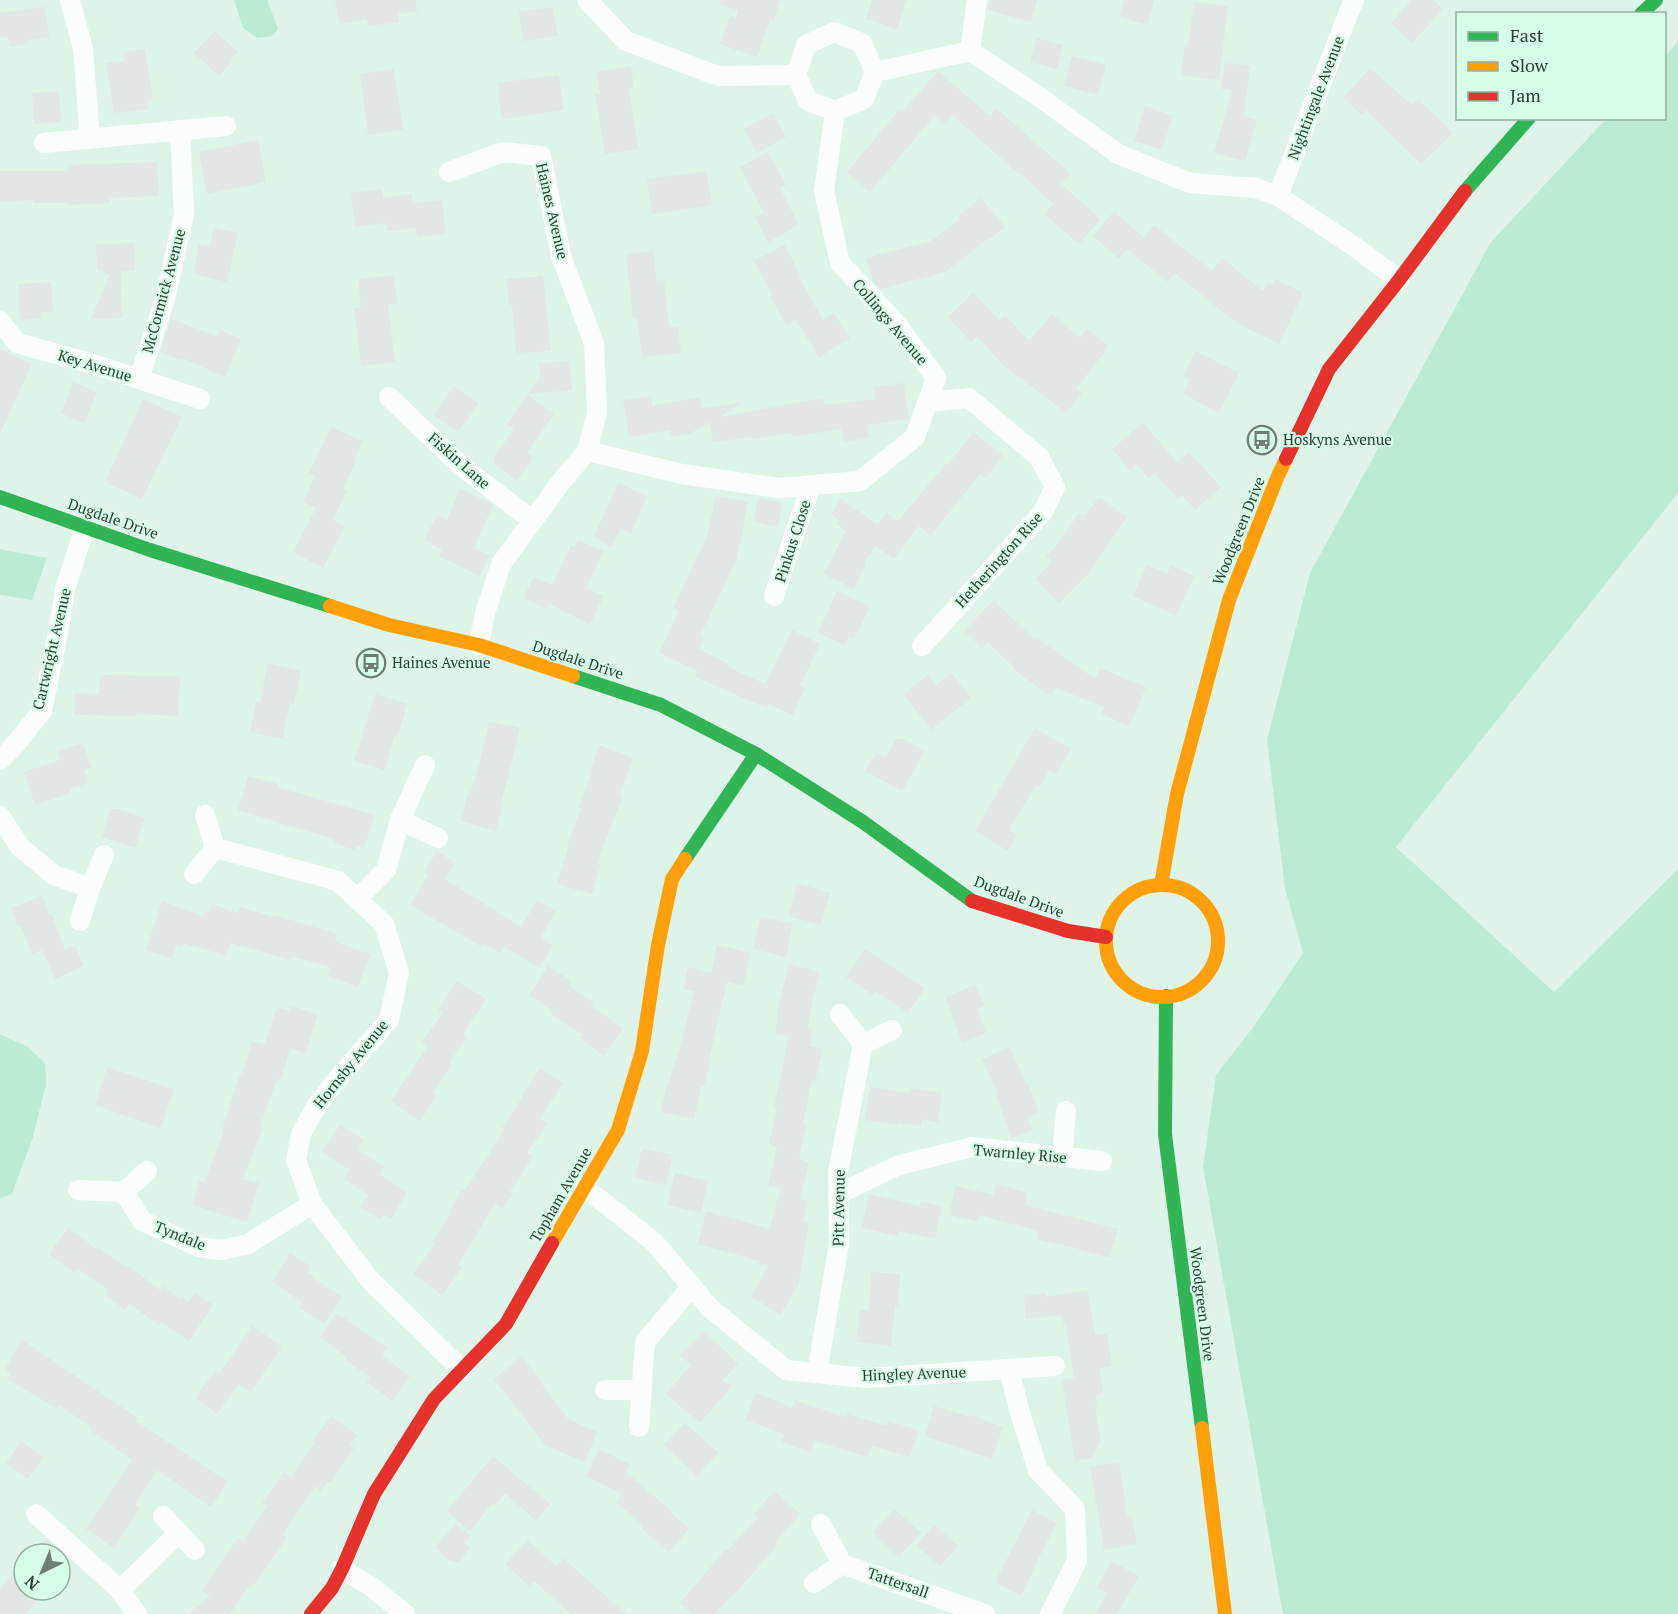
<svg xmlns="http://www.w3.org/2000/svg" width="1678" height="1614" font-family="'PT Serif',serif">
	<style>
		.green { fill: #bbecd3 }
		.building { fill: #e2e6e5 }
		.lines { fill: none; stroke-linecap: round; stroke-linejoin: round }
		.street { stroke: #fafdfc; stroke-width: 20 }
		.fast { stroke: #30b455; stroke-width: 14 }
		.slow { stroke: #ff9f0a; stroke-width: 14 }
		.jam { stroke: #e5322d; stroke-width: 14 }
		.labels { text-anchor: middle; stroke-width: 4.5; stroke-linejoin: round; paint-order: stroke }
		.street-label { font-size: 15px; fill: #2f3f36; stroke: #d6fde8 }
		.poi-label { font-size: 15px; fill: #2f3f36; stroke: #d6fde8; text-anchor: start }
	</style>
	<rect width="100%" height="100%" fill="#dff4e9"/>
	<g class="green">
		<path d="M234,0H267L278,29L272,36L257,38L243,28Z"/>
		<path d="M1678,41V493L1396,847L1554,992L1678,869V1614H1283L1203,1167L1216,1075L1254,1026L1303,953L1285,889L1267,740L1310,573L1491,242L1606,119L1664,118L1665,56Z"/>
		<path d="M0,549L47,558L32,600L0,595Z"/>
		<path d="M0,1034L28,1047L45,1063L46,1084L33,1137L12,1194L0,1198Z"/>
	</g>
	<g class="building">
		<path d="M335,0H416L417,11L398,14L399,22L368,26L367,19L339,24Z"/>
		<path d="M721,0H780L774,21L770,20L757,57L720,44L730,16L736,18L738,10L720,5Z"/>
		<path d="M872,0H906L897,29L866,19Z"/>
		<path d="M989,0H1037L1031,22L988,10Z"/>
		<path d="M1124,0H1154L1148,25L1119,17Z"/>
		<path d="M1412,0H1433L1443,9L1412,43L1391,23Z"/>
		<path d="M1194,2L1228,6L1219,80L1181,75L1185,45L1188,46Z"/>
		<path d="M45,7L49,37L27,40L28,44L9,47L8,37L0,38V13Z"/>
		<path d="M553,7L558,36L523,41L519,12Z"/>
		<path d="M215,31L238,52L230,60L232,61L219,76L194,53Z"/>
		<path d="M1036,38L1063,45L1057,69L1030,62Z"/>
		<path d="M145,49L153,100L147,101L148,109L114,113L106,63L124,61L123,52Z"/>
		<path d="M1072,56L1106,65L1098,95L1064,86Z"/>
		<path d="M1225,63L1250,66L1244,116L1257,120L1245,161L1214,153L1232,90L1221,89Z"/>
		<path d="M631,66L634,88L629,89L638,149L605,154L595,94H600L596,72Z"/>
		<path d="M1370,68L1412,105L1418,99L1453,133L1421,164L1366,110L1362,115L1343,98Z"/>
		<path d="M394,69L403,130L368,135L360,74Z"/>
		<path d="M938,71L990,116L996,108L1071,174L1061,184L1101,219L1079,244L1044,214L1053,204L1020,173L1019,174L952,115L944,123L935,115L870,192L847,172L899,110L902,112Z"/>
		<path d="M559,75L564,110L502,119L497,83Z"/>
		<path d="M59,91L61,122L34,124L32,93Z"/>
		<path d="M1145,106L1173,116L1162,150L1134,141Z"/>
		<path d="M773,113L786,137L757,153L744,129Z"/>
		<path d="M258,140L266,182L207,194L199,152Z"/>
		<path d="M768,152L786,185L780,188L799,225L768,242L755,217L764,213L740,167Z"/>
		<path d="M157,162L159,196L110,198V203L69,205V203H33V200L0,202V171H68V165Z"/>
		<path d="M706,171L712,205L652,214L647,179Z"/>
		<path d="M382,189L383,198L412,194L413,203L442,200L446,234L417,237L416,228L387,231L386,223L355,227L351,193Z"/>
		<path d="M981,198L1005,227L990,239L989,238L945,272L881,289L873,281L866,258L931,241L960,219L958,216Z"/>
		<path d="M1114,211L1144,238L1154,225L1212,271L1222,258L1263,291L1267,283L1273,285L1276,279L1303,293L1279,344L1236,323L1175,273L1168,282L1127,249L1119,259L1093,236Z"/>
		<path d="M214,228L238,233L227,282L193,274L199,244L210,246Z"/>
		<path d="M135,243V270L121,271L122,318L91,319L110,275L97,269L96,244Z"/>
		<path d="M785,245L800,275H798L823,320L834,313L850,338L819,357L796,320L786,325L770,296L772,295L754,261Z"/>
		<path d="M653,251L657,281L664,280L669,327L678,326L681,353L642,357L637,318L633,319L626,254Z"/>
		<path d="M394,275L397,303L388,304L395,362L361,366L354,308L361,307L358,279Z"/>
		<path d="M543,276L551,351L516,353L512,305H509L507,279Z"/>
		<path d="M51,282L53,312H40L41,318L20,320L18,284Z"/>
		<path d="M973,293L999,320L1005,315L1029,341L1052,314L1080,338L1087,329L1109,346L1076,389L1082,393L1066,413L1022,379L1021,380L1003,365L977,336L971,342L948,317Z"/>
		<path d="M171,319L217,336L220,330L241,339L225,377L182,358L181,360L160,353Z"/>
		<path d="M0,349L32,364L0,434Z"/>
		<path d="M1196,351L1239,373L1219,413L1183,394L1190,380L1183,376Z"/>
		<path d="M570,361L572,390L528,394L540,377L539,363Z"/>
		<path d="M73,382L97,392L84,423L61,413Z"/>
		<path d="M904,383L909,419L867,425L869,438L843,442L841,429L793,437L792,433L753,439L752,437L713,442L710,422L691,433L671,437L670,430L629,437L623,400L651,396L652,406L700,397L702,408L744,402L719,417L823,398L824,405L876,399L874,387Z"/>
		<path d="M454,386L479,403L458,432L434,415Z"/>
		<path d="M527,395L554,414L527,453L533,458L517,481L494,464V457L514,429L507,424Z"/>
		<path d="M143,399L182,417L142,499L105,482Z"/>
		<path d="M1143,423L1177,462L1189,452L1221,487L1195,510L1182,495L1178,499L1154,473L1149,478L1136,464L1130,470L1112,449Z"/>
		<path d="M331,427L363,441L354,460L356,461L343,489L347,490L333,520L345,526L323,568L293,552L316,508L303,502L315,476L309,473Z"/>
		<path d="M973,432L1003,455L986,478L980,473L931,536L919,526L894,559L875,546L870,555L864,561L866,564L854,589L824,574L846,531L837,524L839,520L831,514L841,499L878,525L886,513L898,521L937,474H938L947,463L948,464Z"/>
		<path d="M618,483L647,496L631,533L621,528L611,548L594,536Z"/>
		<path d="M460,489L487,501L493,505L474,548L490,556L479,576L439,556L442,550L424,540L437,515L447,520Z"/>
		<path d="M715,496L748,502L737,559L700,636L704,638L699,649L729,664L728,667L765,684L792,630L820,644L800,686L805,688L793,715L768,704L767,708L695,677L698,671L659,653L679,611L673,608L708,534Z"/>
		<path d="M1099,497L1127,517L1091,569L1092,570L1059,603L1035,579L1052,562L1046,556L1056,546L1079,513L1084,517Z"/>
		<path d="M758,498L782,503L778,527L754,522Z"/>
		<path d="M578,540L604,551L586,588L604,596L590,624L549,604L546,609L523,598L534,577L552,585L571,545L574,547Z"/>
		<path d="M1147,565L1167,574L1171,565L1194,576L1176,616L1133,596Z"/>
		<path d="M837,591L870,606L854,639L849,636L845,645L818,633Z"/>
		<path d="M994,600L1034,639L1036,637L1095,679L1100,668L1146,687L1130,726L1101,714L1104,707L1056,688L1050,696L1013,669L1014,667L988,643L982,648L964,631Z"/>
		<path d="M268,663L301,671L294,704L290,703L283,739L250,732L256,702H260Z"/>
		<path d="M952,673L971,698L931,730L904,694L928,675L936,685Z"/>
		<path d="M100,675L180,676L178,716L137,714V716L74,715L75,693L99,694Z"/>
		<path d="M375,694L407,704L398,736L395,735L385,770L354,761Z"/>
		<path d="M489,721L520,728L509,775L501,802L503,803L496,831L461,821L468,793L470,794L479,765Z"/>
		<path d="M1035,728L1071,749L1056,774L1049,771L1039,787L1036,785L1009,830L1017,834L1008,851L975,831Z"/>
		<path d="M896,739H904L925,751L902,791L865,771L876,752L886,757Z"/>
		<path d="M83,743L92,768L84,770L89,783L69,789L71,793L35,805L24,772L60,760L57,751Z"/>
		<path d="M599,745L633,758L620,794L623,796L597,863L601,864L592,894L557,884L569,845L567,844L581,809L578,808L591,775L589,774Z"/>
		<path d="M248,776L278,784L277,787L375,815L364,848L356,846L354,850L334,843L335,839L275,822V821L238,810Z"/>
		<path d="M110,809H119L145,818L135,848L102,837Z"/>
		<path d="M437,851L455,863L445,879L521,927L537,900L556,911L541,937L553,945L540,968L504,947L500,953L484,944L482,947L410,905L428,875L424,872Z"/>
		<path d="M797,883L830,893L821,925L788,916Z"/>
		<path d="M42,896L49,915L52,914L65,950L75,946L84,966L55,979L42,950L32,954L21,926L18,927L11,908Z"/>
		<path d="M162,901L204,916L205,911L209,912L212,904L238,913L240,907L274,917L275,915L337,934L335,942L370,954L358,987L327,976L330,967L292,956L291,960L230,943L226,956L183,943L182,947L177,945L172,958L146,950Z"/>
		<path d="M760,917L793,923L786,957L753,949Z"/>
		<path d="M717,945L751,953L743,986L727,982L709,1058H711L704,1087L701,1086L694,1119L661,1112L667,1084H668L679,1050L694,991L683,989L688,967L711,973Z"/>
		<path d="M865,949L925,988L908,1013L875,991L873,995L846,977Z"/>
		<path d="M789,964L820,972L812,1004L808,1028L812,1029L810,1046L823,1049L815,1081L812,1080L803,1123L807,1124L799,1159L809,1162L800,1199L808,1201L803,1222L809,1223L798,1286L780,1315L751,1296L769,1265L759,1264V1261L698,1244L706,1211L770,1229L780,1188L768,1186L777,1146L769,1144L777,1109L774,1108L789,1036L775,1034L779,1004Z"/>
		<path d="M548,966L572,981L569,986L594,1003L592,1006L623,1029L604,1056L580,1038L583,1035L551,1014L553,1011L529,995Z"/>
		<path d="M457,981L486,999L463,1034L467,1037L449,1063L452,1065L433,1092L437,1095L420,1121L391,1101L428,1046L422,1042L443,1012L438,1010Z"/>
		<path d="M975,985L984,1006L977,1009L986,1033L962,1042L945,997Z"/>
		<path d="M291,1006L318,1014L306,1053L290,1048L281,1080L277,1079L260,1127L263,1128L243,1179L259,1183L247,1222L192,1205L199,1181L204,1183L224,1131L222,1130L240,1073L242,1074L252,1041L265,1044L277,1007L290,1011Z"/>
		<path d="M1010,1047L1026,1084L1028,1083L1039,1113L1028,1117L1032,1130L1011,1138L996,1095L998,1094L982,1059Z"/>
		<path d="M107,1067L174,1089L161,1128L95,1105Z"/>
		<path d="M540,1068L563,1083L540,1119L547,1124L527,1153L533,1156L510,1192L513,1194L502,1209L495,1204L458,1265L462,1268L442,1295L413,1274L435,1244L432,1242L451,1212L449,1211L462,1190L464,1191L489,1154L504,1130L502,1128L522,1098H521Z"/>
		<path d="M870,1087L910,1093L911,1088L942,1093L938,1122L922,1119L921,1126L898,1123V1125L865,1120Z"/>
		<path d="M340,1125L364,1140L358,1150L384,1167L379,1174L407,1192L391,1219L384,1214L380,1219L360,1207L368,1195L344,1179L350,1170L322,1152Z"/>
		<path d="M642,1148L673,1155L666,1185L635,1178Z"/>
		<path d="M675,1173L708,1181L701,1213L667,1205Z"/>
		<path d="M996,1184L1028,1193L1025,1205L1118,1229L1110,1258L1079,1250L1080,1249L1036,1239L1038,1231L979,1215L978,1222L949,1215L956,1186L994,1195Z"/>
		<path d="M869,1194L920,1206L921,1201L942,1206L935,1239L898,1231L897,1236L862,1228Z"/>
		<path d="M68,1227L98,1250L99,1248L126,1267L127,1265L160,1290L163,1286L180,1299L182,1297L188,1302L195,1293L213,1305L189,1341L161,1322L159,1325L129,1304L125,1310L105,1295L108,1290L78,1269L75,1273L49,1254Z"/>
		<path d="M290,1253L310,1266L307,1272L313,1276L312,1277L342,1297L324,1324L299,1307L302,1302L272,1282Z"/>
		<path d="M871,1272L900,1274L898,1306H895L891,1346L856,1342L860,1310L869,1311Z"/>
		<path d="M1087,1290L1095,1335L1107,1334L1112,1367L1099,1368L1103,1394L1096,1395L1097,1406H1095L1101,1440L1092,1458L1075,1461L1062,1379L1074,1378L1066,1325L1064,1326L1062,1315L1026,1319L1024,1296L1046,1293V1297Z"/>
		<path d="M337,1313L387,1348L382,1355L410,1376L392,1401L366,1382L370,1377L345,1360L347,1357L320,1337Z"/>
		<path d="M252,1326L282,1346L251,1392L239,1384L217,1414L195,1398L216,1370L220,1373Z"/>
		<path d="M704,1331L738,1364L722,1381L733,1385L700,1423L666,1394L691,1365L680,1355Z"/>
		<path d="M22,1340L138,1418L136,1421L228,1482L211,1507L157,1470L135,1505L140,1508L114,1548L86,1529L132,1460L90,1430L91,1427L59,1405L56,1408L7,1379L11,1373L5,1369Z"/>
		<path d="M522,1356L543,1383L542,1384L568,1419L597,1432L585,1462L546,1446L494,1379Z"/>
		<path d="M755,1393L792,1407L795,1400L846,1417L847,1414L887,1426L888,1421L919,1430L910,1457L872,1446L868,1457L814,1441L811,1452L781,1442L784,1434L746,1420Z"/>
		<path d="M934,1406L970,1417L971,1415L1003,1427L992,1459L925,1436Z"/>
		<path d="M331,1416L357,1435L350,1445L354,1448L331,1482L328,1481L321,1491L315,1486L283,1534L287,1538L254,1585L251,1583L230,1614H189L210,1596L202,1590L238,1538L243,1541L267,1506L262,1503L284,1472L291,1477L315,1443L313,1441Z"/>
		<path d="M685,1423L718,1453L697,1476L664,1445Z"/>
		<path d="M21,1441L44,1457L28,1479L6,1463Z"/>
		<path d="M599,1449L629,1464L626,1472L671,1511L670,1512L689,1529L669,1552L642,1529L644,1526L616,1502L622,1494L586,1476Z"/>
		<path d="M493,1456L550,1504L536,1521L505,1493L494,1506L492,1504L470,1531L447,1511Z"/>
		<path d="M1119,1462L1127,1515H1131L1137,1544L1104,1550L1090,1467Z"/>
		<path d="M774,1491L800,1514L776,1542L778,1544L732,1597L731,1596L715,1614H692L680,1603L725,1550L727,1551L758,1517L754,1514Z"/>
		<path d="M895,1509L921,1533L898,1557L873,1532Z"/>
		<path d="M1032,1510L1057,1523L1034,1567L1035,1568L1021,1596L995,1582Z"/>
		<path d="M456,1524L470,1536L464,1543L470,1548L458,1562H451L435,1547Z"/>
		<path d="M935,1525L958,1546L940,1566L916,1545Z"/>
		<path d="M45,1539L70,1561L60,1573V1554H32Z"/>
		<path d="M528,1540L556,1566L563,1558L626,1614H571L534,1581L529,1586L505,1564Z"/>
		<path d="M1111,1561L1139,1576L1117,1614H1096L1107,1593L1097,1588Z"/>
		<path d="M24,1563V1590H46L25,1614H0V1589Z"/>
	</g>
	<g class="lines">
		<g class="street">
			<path d="M70,0L83,49L90,139"/>
			<path d="M587,0L626,41L718,76L796,75"/>
			<path d="M834,32L862,43L875,72L864,99L835,111L808,101L796,75L806,45Z"/>
			<path d="M970,51L977,0"/>
			<path d="M875,72L970,51L1038,96L1118,154L1190,183L1256,188L1278,196L1355,247L1399,280"/>
			<path d="M44,143L226,126"/>
			<path d="M449,172L503,152L541,156L561,256L594,343L597,413L587,451L561,482L501,564L485,613L479,645"/>
			<path d="M1278,196L1348,14L1354,0"/>
			<path d="M0,321L17,343L93,364L200,399"/>
			<path d="M139,379L165,299L184,215L180,130"/>
			<path d="M389,397L460,465L532,520"/>
			<path d="M587,451L682,474L779,488L860,481L915,437L936,378L895,322L840,263L824,191L835,111"/>
			<path d="M774,596L811,485"/>
			<path d="M922,646L1043,512L1055,487L1039,457L969,398L927,402"/>
			<path d="M0,760L14,746L42,711L59,628L65,589L85,527"/>
			<path d="M0,816L20,847L54,875L90,888"/>
			<path d="M400,820L438,838"/>
			<path d="M215,848L338,881L384,924L399,973L389,1020L340,1076L317,1105L301,1134L296,1160L312,1204L371,1281L462,1370"/>
			<path d="M194,874L215,848L205,815"/>
			<path d="M357,899L386,870L400,820L425,765"/>
			<path d="M80,921L90,888L104,855"/>
			<path d="M840,1014L863,1044L892,1030"/>
			<path d="M1062,1157L1066,1111"/>
			<path d="M584,1187L654,1242L710,1308L786,1370L866,1378L1009,1369L1020,1413L1038,1470L1075,1509L1077,1561L1050,1614"/>
			<path d="M78,1190L124,1192L147,1171"/>
			<path d="M124,1192L142,1221L198,1247L222,1250L248,1244L312,1204"/>
			<path d="M838,1194L899,1165L972,1147L1102,1161"/>
			<path d="M1009,1369L1055,1366"/>
			<path d="M817,1373L839,1244L838,1172L863,1044"/>
			<path d="M605,1390H642"/>
			<path d="M639,1427L645,1342L692,1286"/>
			<path d="M36,1514L120,1590L137,1614"/>
			<path d="M163,1516L179,1533"/>
			<path d="M821,1524L842,1564"/>
			<path d="M342,1569L372,1587L405,1614"/>
			<path d="M814,1583L842,1564L985,1614"/>
			<path d="M120,1590L179,1533L195,1550"/>
		</g>
		<g class="fast">
			<path d="M1641,14L1656,0"/>
			<path d="M1465,191L1529,118"/>
			<path d="M0,497L150,550L330,606"/>
			<path d="M573,676L661,705L756,754L863,822L972,901"/>
			<path d="M685,859L756,754"/>
			<path d="M1166,996L1165,1134L1202,1428"/>
		</g>
		<g class="slow">
			<path d="M330,606L389,625L479,645L573,676"/>
			<path d="M1161,885L1177,794L1229,600L1277,478L1286,459"/>
			<circle cx="1162" cy="941" r="56"/>
			<path d="M552,1243L618,1130L642,1051L658,945L672,879L685,859"/>
			<path d="M1202,1428L1225,1614"/>
		</g>
		<g class="jam">
			<path d="M1286,459L1329,369L1399,280L1465,191"/>
			<path d="M972,901L1068,931L1106,937"/>
			<path d="M311,1614L332,1588L342,1569L374,1494L434,1399L506,1324L552,1243"/>
		</g>
	</g>
	<defs>
		<g id="bus-ring" transform="scale(1.5)"><circle r="9.5" fill="#d6fde8" stroke="#6d7e75" stroke-width="1.5"/><path d="M-5-6H5V4H4V6H2V4H-2V6H-4V4H-5ZM-3.5-4V0h7V-4ZM-3.5 1.2v1.5H-2V1.2ZM2 1.2v1.5H3.5V1.2Z" fill="#6d7e75"/></g>
	</defs>
	<g fill-rule="evenodd">
		<use href="#bus-ring" x="1262" y="440"/>
		<use href="#bus-ring" x="371" y="663"/>
	</g>
	<g class="labels">
		<g class="street-label">
			<text transform="translate(1316 98) rotate(-69)" y="5">Nightingale Avenue</text>
			<text transform="translate(552 211) rotate(77)" y="5">Haines Avenue</text>
			<text transform="translate(164 291) rotate(-75)" y="5">McCormick Avenue</text>
			<text transform="translate(890 322) rotate(50)" y="5">Collings Avenue</text>
			<text transform="translate(95 366) rotate(17)" y="5">Key Avenue</text>
			<text transform="translate(459 461) rotate(41)" y="5">Fiskin Lane</text>
			<text transform="translate(113 519) rotate(19)" y="5">Dugdale Drive</text>
			<text transform="translate(1239 531) rotate(-68)" y="5">Woodgreen Drive</text>
			<text transform="translate(793 541) rotate(-72)" y="5">Pinkus Close</text>
			<text transform="translate(999 560) rotate(-48)" y="5">Hetherington Rise</text>
			<text transform="translate(52 649) rotate(-77)" y="5">Cartwright Avenue</text>
			<text transform="translate(578 660) rotate(18)" y="5">Dugdale Drive</text>
			<text transform="translate(1019 897) rotate(20)" y="5">Dugdale Drive</text>
			<text transform="translate(351 1064) rotate(-51)" y="5">Hornsby Avenue</text>
			<text transform="translate(1020 1154) rotate(5)" y="5">Twarnley Rise</text>
			<text transform="translate(561 1195) rotate(-60)" y="5">Topham Avenue</text>
			<text transform="translate(839 1208) rotate(-89)" y="5">Pitt Avenue</text>
			<text transform="translate(180 1236) rotate(22)" y="5">Tyndale</text>
			<text transform="translate(1202 1304) rotate(83)" y="5">Woodgreen Drive</text>
			<text transform="translate(914 1374) rotate(-2)" y="5">Hingley Avenue</text>
			<text transform="translate(898 1583) rotate(19)" y="5">Tattersall</text>
		</g>
		<g class="poi-label">
			<text x="1283" y="445">Hoskyns Avenue</text>
			<text x="392" y="668">Haines Avenue</text>
		</g>
	</g>
	<rect x="1456" y="12" width="210" height="108" fill="#d6fde8" stroke="#93b1a1" stroke-width="1.5"/>
	<rect x="1468" y="32" width="30" height="9" fill="#30b455" stroke="#93b1a1" stroke-width="1.5"/>
	<text x="1510" y="42" font-size="18" fill="#2f3f36">Fast</text>
	<rect x="1468" y="62" width="30" height="9" fill="#ff9f0a" stroke="#93b1a1" stroke-width="1.5"/>
	<text x="1510" y="72" font-size="18" fill="#2f3f36">Slow</text>
	<rect x="1468" y="92" width="30" height="9" fill="#e5322d" stroke="#93b1a1" stroke-width="1.5"/>
	<text x="1510" y="102" font-size="18" fill="#2f3f36">Jam</text>
	<g transform="translate(42 1572) rotate(223)"><circle r="28" fill="#d6fde8" stroke="#93b1a1" stroke-width="1.5"/>
	<path d="M0-4.5L10 22L0 15L-10 22Z" fill="#6d7e75"/>
	<text y="-9" font-size="16" font-weight="bold" text-anchor="middle" fill="#2f3f36">N</text>
	</g>
</svg>
